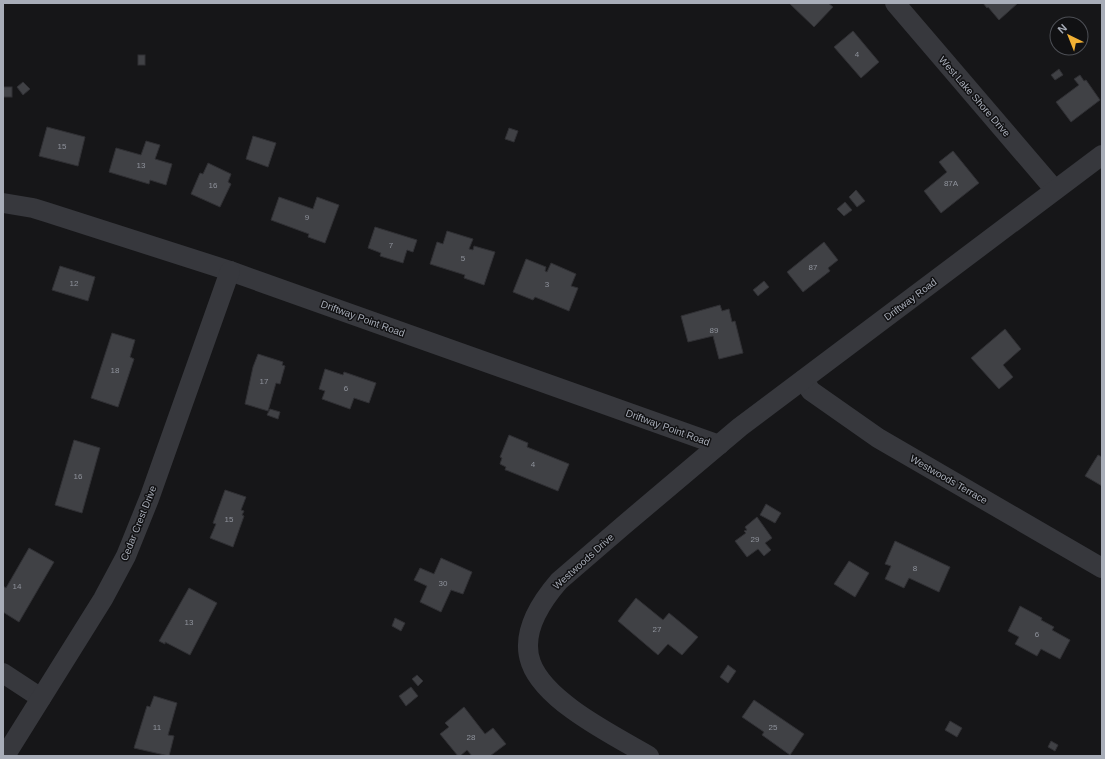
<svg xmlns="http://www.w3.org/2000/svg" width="1105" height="759" font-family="Helvetica,sans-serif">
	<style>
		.building { fill: #404145; stroke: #303034 }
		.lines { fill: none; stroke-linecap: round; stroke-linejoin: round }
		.street { stroke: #37383d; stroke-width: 20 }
		.labels { text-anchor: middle; stroke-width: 3; stroke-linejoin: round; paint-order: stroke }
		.number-label { font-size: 8px; fill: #8e929b }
		.street-label { font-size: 10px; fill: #a8adb8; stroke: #111113 }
	</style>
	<rect width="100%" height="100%" fill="#161618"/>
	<g class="building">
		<path d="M789,3H828L833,7L814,27Z"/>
		<path d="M983,3H1018L999,20L988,7L987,8Z"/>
		<path d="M853,31L879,62L861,78L834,47Z"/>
		<rect x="138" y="55" width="7" height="10"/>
		<path d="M1059,69L1063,75L1055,80L1051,75Z"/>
		<path d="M1080,75L1084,81L1086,80L1100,100L1071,122L1056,102L1079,85L1074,79Z"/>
		<path d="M23,82L30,89L23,95L17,87Z"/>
		<rect x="3" y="87" width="9" height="10"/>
		<path d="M47,127L85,137L78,166L39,156Z"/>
		<path d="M509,128L518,131L514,142L505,139Z"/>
		<path d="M253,136L276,143L268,167L246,159Z"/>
		<path d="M146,141L160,145L155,159L172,164L166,185L150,180L149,184L109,172L116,148L141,155Z"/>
		<path d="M953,151L979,183L941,213L924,191L947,172L939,162Z"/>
		<path d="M208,163L231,174L228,182L231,184L220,207L191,194L200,173L203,174Z"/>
		<path d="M856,190L865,201L857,207L849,197Z"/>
		<path d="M279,197L313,209L317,197L339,205L325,243L308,237L309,234L271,220Z"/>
		<path d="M845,202L852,210L844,216L837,209Z"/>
		<path d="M375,227L417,240L413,252L407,250L403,263L380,256L381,253L368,248Z"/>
		<path d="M447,231L473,239L469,249L473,250L474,246L495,252L484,285L464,278L465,275L430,264L437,242L443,244Z"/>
		<path d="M824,242L838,260L828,268L830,271L803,292L787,272Z"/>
		<path d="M526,259L546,267L545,271L547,272L551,263L576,274L571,286L578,288L569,311L535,297L533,300L513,292Z"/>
		<path d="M60,266L95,277L88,301L52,290Z"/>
		<path d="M764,281L769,287L758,296L753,290Z"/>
		<path d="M720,305L722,311L729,309L732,322L735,321L743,353L719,359L713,336L688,342L681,316Z"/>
		<path d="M1005,329L1021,349L1003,365L1013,377L999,389L971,358Z"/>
		<path d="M112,333L135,340L130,357L134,359L118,407L91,398Z"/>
		<path d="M258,354L283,362L282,365L285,366L280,384L276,383L268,411L245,404L253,367Z"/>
		<path d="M325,369L343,375L344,372L376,383L369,403L354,398L350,409L322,399L325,391L319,389Z"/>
		<path d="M270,409L280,412L278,419L267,415Z"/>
		<path d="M509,435L528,443L527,447L569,464L558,491L506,470H505L506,467L500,464L502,458L500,457Z"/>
		<path d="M74,440L100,448L82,513L55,505Z"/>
		<path d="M1098,455L1102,457V486L1085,476Z"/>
		<path d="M225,490L246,497L241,510L244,511L242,515L244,516L233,547L210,538L216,524L213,523Z"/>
		<path d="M766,504L781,513L775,523L760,515Z"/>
		<path d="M757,517L772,538L765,543L771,550L764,556L758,549L747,557L735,541L746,533L744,531L747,530L745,527Z"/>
		<path d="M895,541L950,567L939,592L909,578L904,588L885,579L891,566L885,564Z"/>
		<path d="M29,548L54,562L19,622L3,612V586L6,588Z"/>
		<path d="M441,558L472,572L463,594L451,590L441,612L420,602L427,586L414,580L420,568L434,574Z"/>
		<path d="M849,561L869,573L855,597L834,584Z"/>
		<path d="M189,588L217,603L190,655L165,642V644L159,641Z"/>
		<path d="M636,598L663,620L669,613L698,637L682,655L668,644L658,655L618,621Z"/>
		<path d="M1020,606L1042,618L1041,620L1054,627L1052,630L1070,640L1060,659L1041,649L1037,656L1015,644L1019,637L1008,631Z"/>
		<path d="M395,618L405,623L401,631L392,626Z"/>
		<path d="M728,665L736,671L728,683L720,677Z"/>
		<path d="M417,675L423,681L418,686L412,679Z"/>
		<path d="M411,687L418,696L406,706L399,696Z"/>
		<path d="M154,696L177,703L168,735L174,736L169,756L134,748L147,706L150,707Z"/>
		<path d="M754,700L804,734L790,755L762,735L764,732L742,717Z"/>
		<path d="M464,707L485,734L493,728L506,744L490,756H472L467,750L460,756H458L440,734L449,727L445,723Z"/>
		<path d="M950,721L962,728L957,737L945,730Z"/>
		<path d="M1051,741L1058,745L1055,751L1048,747Z"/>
	</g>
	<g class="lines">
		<g class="street">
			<path d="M895,3L1055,190"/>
			<path d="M3,203L33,208L46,212L230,271L719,445"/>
			<path d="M803,380L811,391L878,438L1102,568"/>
			<path d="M3,673L41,698"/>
			<path d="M5,756L103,599L126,556L149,499L230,271"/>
			<path d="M649,756C615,736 545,702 531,663C520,633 540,603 559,581L624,525L740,427L1102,155"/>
		</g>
	</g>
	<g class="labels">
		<g class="number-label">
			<text x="857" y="57">4</text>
			<text x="62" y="149">15</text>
			<text x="141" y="168">13</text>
			<text x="951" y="186">87A</text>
			<text x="213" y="188">16</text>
			<text x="307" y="220">9</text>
			<text x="391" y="248">7</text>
			<text x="463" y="261">5</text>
			<text x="813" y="270">87</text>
			<text x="74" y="286">12</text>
			<text x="547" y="287">3</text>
			<text x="714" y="333">89</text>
			<text x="115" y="373">18</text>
			<text x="264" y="384">17</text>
			<text x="346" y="391">6</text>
			<text x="533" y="467">4</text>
			<text x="78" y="479">16</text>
			<text x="229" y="522">15</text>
			<text x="755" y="542">29</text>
			<text x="915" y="571">8</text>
			<text x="443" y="586">30</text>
			<text x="17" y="589">14</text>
			<text x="189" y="625">13</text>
			<text x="657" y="632">27</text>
			<text x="1037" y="637">6</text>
			<text x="157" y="730">11</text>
			<text x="773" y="730">25</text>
			<text x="471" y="740">28</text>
		</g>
		<g class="street-label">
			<text transform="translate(975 96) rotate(49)" y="4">West Lake Shore Drive</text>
			<text transform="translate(910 299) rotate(-37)" y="4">Driftway Road</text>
			<text transform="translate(363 318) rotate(20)" y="4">Driftway Point Road</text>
			<text transform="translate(668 427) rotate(20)" y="4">Driftway Point Road</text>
			<text transform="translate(949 479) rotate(30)" y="4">Westwoods Terrace</text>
			<text transform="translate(138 523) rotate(-68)" y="4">Cedar Crest Drive</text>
			<text transform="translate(583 561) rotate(-42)" y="4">Westwoods Drive</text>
		</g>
	</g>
	<rect width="1105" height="759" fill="none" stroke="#a8adb8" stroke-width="8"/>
	<g transform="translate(1069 36) rotate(317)"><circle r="19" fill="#111113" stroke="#4d4f55"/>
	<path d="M0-3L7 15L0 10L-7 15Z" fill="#f2b134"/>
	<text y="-6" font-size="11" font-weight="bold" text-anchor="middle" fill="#a8adb8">N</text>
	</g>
</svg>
